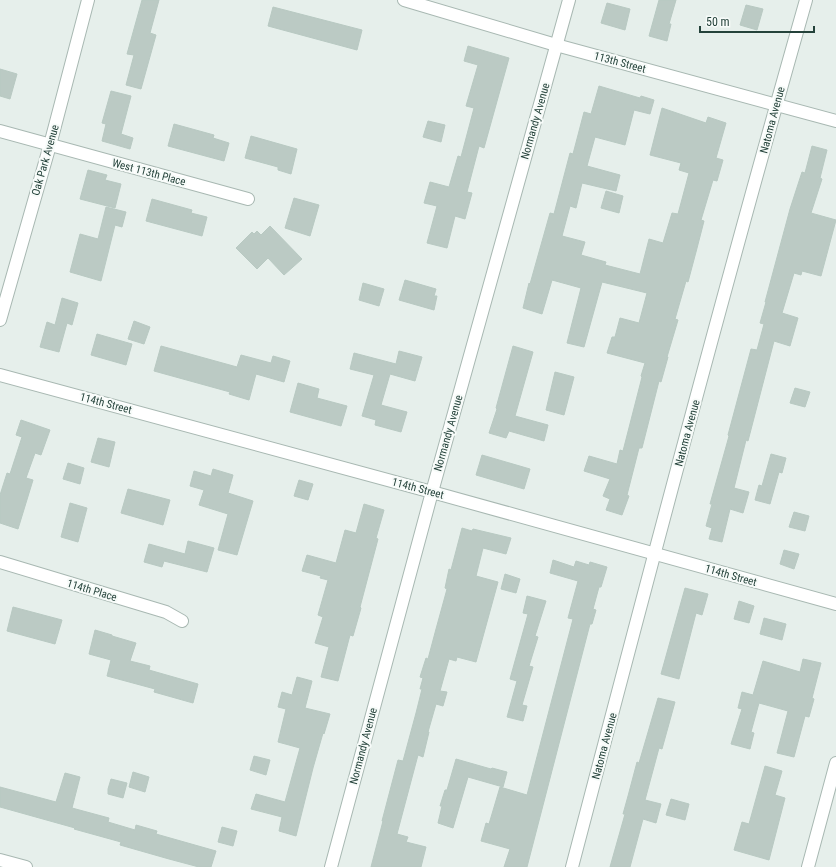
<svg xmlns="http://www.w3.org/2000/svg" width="836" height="867" font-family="'Roboto Condensed',sans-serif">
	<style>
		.building { fill: #bbcac4; stroke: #b8c9c2 }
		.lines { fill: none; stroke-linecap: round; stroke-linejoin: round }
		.minor-casing { stroke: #a8b8b2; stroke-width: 14 }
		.minor { stroke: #fff; stroke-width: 12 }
		.labels { text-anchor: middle; stroke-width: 4; stroke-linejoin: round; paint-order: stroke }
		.street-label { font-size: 11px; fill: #24423a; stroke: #f7fbf9 }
	</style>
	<rect width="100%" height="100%" fill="#e6efeb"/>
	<g class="building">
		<path d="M142,0H159L150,33L156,35L141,89L126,85L134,55L127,54Z"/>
		<path d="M659,0H676L669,24H671L667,41L649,36Z"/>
		<path d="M607,3L630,9L625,30L601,23Z"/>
		<path d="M746,5L763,9L757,30L740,25Z"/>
		<path d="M273,7L362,30L357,50L268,26Z"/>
		<path d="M468,46L509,58L484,148L479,146L467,192L472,193L465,219L455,216L447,248L427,243L437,206L424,203L430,182L449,187L458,156L461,157L474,108L466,106L478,65L464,61Z"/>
		<path d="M0,69L17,74L10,99L0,96Z"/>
		<path d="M599,86L640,98L641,96L654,100L650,114L634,110L625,145L595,137L587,166L620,175L616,191L582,183L576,208L570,206L562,236L585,242L581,255L606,262L605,265L640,274L649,239L663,243L672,213L678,214L689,173L679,170L681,163L650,155L662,108L706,123L708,117L726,123L716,158L723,160L717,181L713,180L701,220L704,221L696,252L688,282L686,281L675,319L678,320L667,357H668L661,382L659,381L642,448H639L627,495L629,496L622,515L606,510L610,499L603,496L610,479L584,471L589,456L617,464L620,450L623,451L642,377L641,376L645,363L607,353L612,337H615L620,318L639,323L647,293L602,282L584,347L567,343L581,288L552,280L542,314L523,308L529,283L530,284L550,213L554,214L570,153L573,154L584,112L591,114Z"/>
		<path d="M111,91L131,96L121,134L133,138L130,149L102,141L106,124L102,123Z"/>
		<path d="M428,121L445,125L441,142L423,137Z"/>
		<path d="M174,124L214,135L213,138L229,143L224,161L168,146Z"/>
		<path d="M251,136L297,149L291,174L278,170V167L245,158Z"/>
		<path d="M812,146L827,150L820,178L822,179L811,213L836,220L821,276L802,271L801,275L794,273L782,313L798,318L790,346L774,341L748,441L746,440L734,488L749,492L743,513L730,509L722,542L709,539L712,528L706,526L712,504H710L729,436L728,435L751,349L757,350L764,324L760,323L766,302H765L790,209L802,172L805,173Z"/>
		<path d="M88,170L107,175L105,180L121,184L115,208L80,199Z"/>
		<path d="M606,191L623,196L619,213L601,208Z"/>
		<path d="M294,198L319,205L310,236L285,228Z"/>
		<path d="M152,199L192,210L191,213L207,217L202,236L146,221Z"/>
		<path d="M106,207L126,212L122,227L115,225L101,281L70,272L80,234L98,239Z"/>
		<path d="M270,226L302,259L284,275L268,258L257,269L236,248L252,232L254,234L257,231L261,235Z"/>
		<path d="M405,280L436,289L434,296H437L434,310L399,300Z"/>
		<path d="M363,283L384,289L379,306L359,300Z"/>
		<path d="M62,298L78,303L72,325L67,323L59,352L40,347L47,322L55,325Z"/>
		<path d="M134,321L150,327L144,344L128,339Z"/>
		<path d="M97,334L132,344L126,365L91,355Z"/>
		<path d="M161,346L237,367L241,355L271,363L273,356L290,361L284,382L256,374L249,400L229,394L230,392L154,371Z"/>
		<path d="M513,346L533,352L515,416L548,425L544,441L509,431L506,438L489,433L497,409L496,408Z"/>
		<path d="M399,351L422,357L415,381L390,374L381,405L407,412L401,432L375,425L376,420L362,416L374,375L350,369L354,353L396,364Z"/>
		<path d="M555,372L574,377L564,415L546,410Z"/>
		<path d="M298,383L319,389L317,398L347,406L341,426L290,412Z"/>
		<path d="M795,388L810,392L805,407L790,403Z"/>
		<path d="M21,420L50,430L41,455L35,453L26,478L33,480L18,529L0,523V495L7,473L10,474L22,437L16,435Z"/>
		<path d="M98,438L115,442L109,467L91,462Z"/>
		<path d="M771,454L786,458L782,473L779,472L770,504L755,500L759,485L762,486Z"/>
		<path d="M482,455L530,469L524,489L476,475Z"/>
		<path d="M68,463L84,468L80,484L63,479Z"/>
		<path d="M213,469L233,475L228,493L253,501L237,555L218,550L228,514L199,505L204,490L190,486L194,471L211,476Z"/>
		<path d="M299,480L313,484L308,500L294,496Z"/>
		<path d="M128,489L170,500L163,525L121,513Z"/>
		<path d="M70,503L87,508L78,542L61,537Z"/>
		<path d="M364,504L384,510L376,538L378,539L360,607L361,608L353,636L350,635L338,681L321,677L329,647L315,643L323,617L318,615L328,580L320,578L321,576L302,571L307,555L336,563L345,530L356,533Z"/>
		<path d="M794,512L809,516L805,531L789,527Z"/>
		<path d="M462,528L472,531L473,529L511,538L506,554L483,548L476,576L498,582L476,662L457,657L456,661L449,659L440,691L447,692L443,706L436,704L428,732H429L423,757L418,755L397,834L408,837L406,842L426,847L421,867H371L383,821H382L398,760L403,761L416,713L422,689H420L423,678L420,677L426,658L428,659L436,629L447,589L445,588L449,569L451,570Z"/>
		<path d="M188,541L214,548L207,572L164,561L162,567L144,562L149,544L185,554Z"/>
		<path d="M784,550L799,554L794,569L780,564Z"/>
		<path d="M553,560L574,567L576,561L589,565L590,562L607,567L601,587H599L593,609L596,610L592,624H590L527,867H504L510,849L481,841L486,823L489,824L500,787L527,795L573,619L568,618L578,581L550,573Z"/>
		<path d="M505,574L520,579L516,593L501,589Z"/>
		<path d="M685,588L708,594L702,615L696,613L679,679L661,674Z"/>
		<path d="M527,596L546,601L535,636L538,637L529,666L533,667L522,705L527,706L523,721L507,717L517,681L510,679L528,614L523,613Z"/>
		<path d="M739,601L754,606L749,623L734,619Z"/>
		<path d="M13,607L62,620L55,644L7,631Z"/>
		<path d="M764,618L786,624L782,640L760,634Z"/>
		<path d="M95,630L112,635V636L136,643L130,661L150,666L149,670L198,684L193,703L154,692L155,689L107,676L111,660L89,654Z"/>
		<path d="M803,659L821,663L812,698L814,699L809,717L805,716L794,757L777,753L788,711L759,703L751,732L754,733L750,749L731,744L742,709L738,708L742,692L753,695L763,661L800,672Z"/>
		<path d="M297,677L312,681L305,708L330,714L324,734L323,733L313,768L296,836L279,831L282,817L251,809L256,794L285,802L300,748L278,742L286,709L278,707L282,692L292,695Z"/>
		<path d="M658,698L675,702L662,749L659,748L645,800L661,804L656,823L643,819L630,867H610L625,814H623L628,796L637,762L639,763Z"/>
		<path d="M254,756L270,760L266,775L250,770Z"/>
		<path d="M456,759L491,769L492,768L507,772L503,787L468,777L453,828L438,823L442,806H440L445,790H447Z"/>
		<path d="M765,766L782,771L775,795L785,798L769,860L734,850L742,822L749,824Z"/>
		<path d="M133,772L149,777L145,792L129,787Z"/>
		<path d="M65,773L80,777L72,808L109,818L108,822L135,830L136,825L157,831L156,834L216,851L211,867H199L169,859L120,845L121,842L74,829L75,828L0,807V787L56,802Z"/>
		<path d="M111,779L127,783L123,798L108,794V789Z"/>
		<path d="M671,799L689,804L685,820L666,815Z"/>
		<path d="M222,827L237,831L233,846L218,842Z"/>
	</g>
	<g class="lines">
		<g class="minor-casing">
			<g id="minor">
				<path d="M404,0L556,45L836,121"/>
				<path d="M0,131L248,199"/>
				<path d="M0,320L50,145L88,0"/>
				<path d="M0,375L432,492L836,604"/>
				<path d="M0,562L166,612L182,621"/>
				<path d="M0,860L26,867"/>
				<path d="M331,867L432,492L569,0"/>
				<path d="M572,867C648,577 724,288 806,0"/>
				<path d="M808,867L836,763"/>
			</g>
		</g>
		<use href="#minor" class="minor"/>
	</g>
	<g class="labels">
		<g class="street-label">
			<text transform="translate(620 62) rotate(15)" y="4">113th Street</text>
			<text transform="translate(772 120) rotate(-75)" y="4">Natoma Avenue</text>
			<text transform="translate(535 121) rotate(-74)" y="4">Normandy Avenue</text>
			<text transform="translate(45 160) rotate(-74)" y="4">Oak Park Avenue</text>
			<text transform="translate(149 172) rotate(15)" y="4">West 113th Place</text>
			<text transform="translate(106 403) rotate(15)" y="4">114th Street</text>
			<text transform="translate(448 433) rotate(-74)" y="4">Normandy Avenue</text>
			<text transform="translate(687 433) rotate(-75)" y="4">Natoma Avenue</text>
			<text transform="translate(418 488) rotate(15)" y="4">114th Street</text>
			<text transform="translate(731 575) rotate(16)" y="4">114th Street</text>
			<text transform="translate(92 590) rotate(17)" y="4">114th Place</text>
			<text transform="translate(363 746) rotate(-75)" y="4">Normandy Avenue</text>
			<text transform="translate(604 746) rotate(-75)" y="4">Natoma Avenue</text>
		</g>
	</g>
	<path d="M700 26v6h114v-6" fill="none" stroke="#24423a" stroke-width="2"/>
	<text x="706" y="26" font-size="12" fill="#24423a" stroke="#f7fbf9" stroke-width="3" paint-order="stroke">50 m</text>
</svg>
